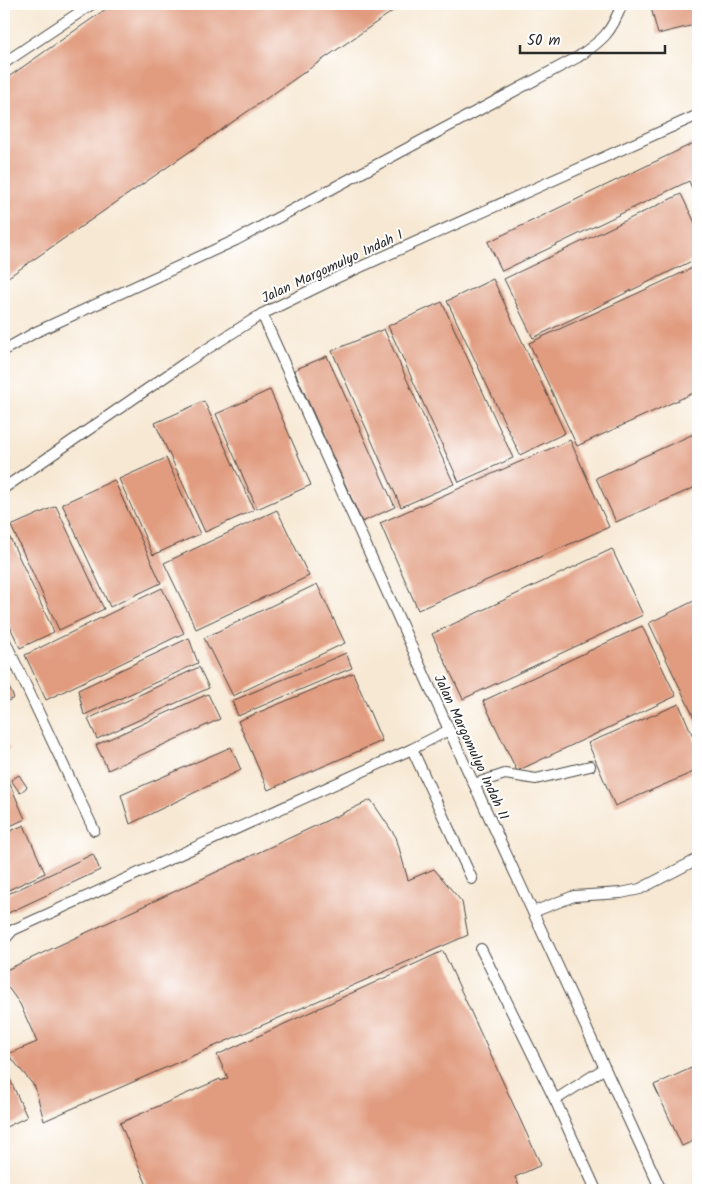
<svg xmlns="http://www.w3.org/2000/svg" width="702" height="1194" font-family="Kalam,sans-serif">
	<style>
		.building { fill: #e19c80 }
		.lines { fill: none; stroke-linecap: round; stroke-linejoin: round }
		.lane-casing { stroke: #4a4744; stroke-width: 12 }
		.lane { stroke: #fff; stroke-width: 10 }
		.labels { text-anchor: middle; stroke-width: 4; stroke-linejoin: round; paint-order: stroke }
		.street-label { font-size: 14px; fill: #2b2b2b; stroke: #fff }
	</style>
	<rect width="100%" height="100%" fill="#fff"/>
	<filter id="ink" filterUnits="userSpaceOnUse"><feTurbulence type="fractalNoise" baseFrequency=".02" numOctaves="2"/><feDisplacementMap in="SourceGraphic" scale="10" xChannelSelector="R" yChannelSelector="G"/><feConvolveMatrix kernelMatrix="1 2 1 2 8 2 1 2 1" color-interpolation-filters="sRGB"/></filter>
	<filter id="wash" filterUnits="userSpaceOnUse"><feTurbulence type="fractalNoise" baseFrequency=".0096" numOctaves="4" result="noise"/><feDisplacementMap in="SourceGraphic" scale="20" xChannelSelector="R" yChannelSelector="G"/><feGaussianBlur stdDeviation="1.12" result="paint"/><feColorMatrix in="noise" values="0 0 0 0 0 0 0 0 0 0 0 0 0 0 0 0 0 1.4 0 .05"/><feComposite in="paint" operator="in"/></filter>
	<g filter="url(#wash)">
		<rect width="100%" height="100%" fill="#f7e8d3"/>
		<g id="blocks">
			<g class="building">
				<path d="M113,4H403L4,280V80Z"/>
				<path d="M650,4H698V24L658,34Z"/>
				<path d="M698,141V203L689,181L502,271L488,242Z"/>
				<path d="M681,194L698,229V258L533,338L504,279Z"/>
				<path d="M697,266L698,391L577,446L529,343Z"/>
				<path d="M493,279L565,433L520,455L447,301Z"/>
				<path d="M442,302L513,458L459,482L388,326Z"/>
				<path d="M384,329L454,484L401,507L332,351Z"/>
				<path d="M327,356L395,507L362,522L294,370Z"/>
				<path d="M270,390L311,485L257,509L216,414Z"/>
				<path d="M204,401L254,510L205,532L155,423Z"/>
				<path d="M698,432V486L616,522L596,478Z"/>
				<path d="M570,440L609,527L418,610L380,523Z"/>
				<path d="M166,458L200,534L153,555L119,479Z"/>
				<path d="M114,480L161,583L110,607L62,504Z"/>
				<path d="M56,506L104,609L59,630L11,526Z"/>
				<path d="M277,510L309,576L196,629L164,563Z"/>
				<path d="M4,525L54,632L20,648L4,614Z"/>
				<path d="M612,549L643,615L463,699L432,634Z"/>
				<path d="M317,584L345,643L233,696L204,638Z"/>
				<path d="M162,588L184,633L46,700L25,655Z"/>
				<path d="M698,599V726L649,623Z"/>
				<path d="M642,626L676,696L517,771L483,701Z"/>
				<path d="M189,638L198,663L84,715L78,690Z"/>
				<path d="M346,653L352,668L238,716L232,701Z"/>
				<path d="M199,667L209,688L97,739L88,719Z"/>
				<path d="M353,673L382,741L268,790L238,721Z"/>
				<path d="M4,677L14,698L4,703Z"/>
				<path d="M208,694L220,719L108,770L96,745Z"/>
				<path d="M679,704L698,748V770L615,806L588,743Z"/>
				<path d="M4,739L9,748L4,753Z"/>
				<path d="M231,747L241,770L130,824L121,795Z"/>
				<path d="M4,770L25,819L4,829Z"/>
				<path d="M19,775L27,787L20,793L11,780Z"/>
				<path d="M371,800L396,837L408,880L434,869L462,902L468,935L44,1121L35,1087L8,1054L37,1042L20,1004L4,982V971Z"/>
				<path d="M24,825L45,873L4,892V834Z"/>
				<path d="M93,854L100,870L4,915V896Z"/>
				<path d="M443,951L541,1165L515,1177L521,1190H149L120,1123L220,1079L221,1081L228,1078L217,1055Z"/>
				<path d="M698,1065V1139L682,1146L654,1085Z"/>
				<path d="M4,1066L27,1117L4,1128Z"/>
			</g>
		</g>
	</g>
	<g filter="url(#ink)">
		<use href="#blocks" fill-opacity="0" stroke="#4a4744" stroke-width="1"/>
		<g class="lines">
			<g class="lane-casing">
				<g id="lane">
					<path d="M4,63L92,4"/>
					<path d="M262,314L449,730L661,1190"/>
					<path d="M4,350L36,332L236,240L578,57C604,39 611,33 622,4"/>
					<path d="M4,488L185,363L262,314L336,278L698,115"/>
					<path d="M4,639L94,830"/>
					<path d="M449,730L412,749L472,879"/>
					<path d="M474,784L505,774L536,779L590,766"/>
					<path d="M533,912L574,896L621,893L640,889L698,859"/>
					<path d="M4,940L13,930L412,749"/>
					<path d="M481,949L555,1100"/>
					<path d="M596,1190L555,1100L605,1068"/>
				</g>
			</g>
			<use href="#lane" class="lane"/>
		</g>
	</g>
	<g class="labels">
		<g class="street-label">
			<text transform="translate(332 266) rotate(-25)" y="5">Jalan Margomulyo Indah I</text>
			<text transform="translate(472 747) rotate(65)" y="5">Jalan Margomulyo Indah II</text>
		</g>
	</g>
	<rect width="702" height="1194" fill="none" stroke="#fff" stroke-width="20"/>
	<path d="M520 45v8h145v-8" fill="none" stroke="#2b2b2b" stroke-width="2.5"/>
	<text x="527" y="45" font-size="15" fill="#2b2b2b" stroke="#ffffff" stroke-width="4" paint-order="stroke">50 m</text>
</svg>
